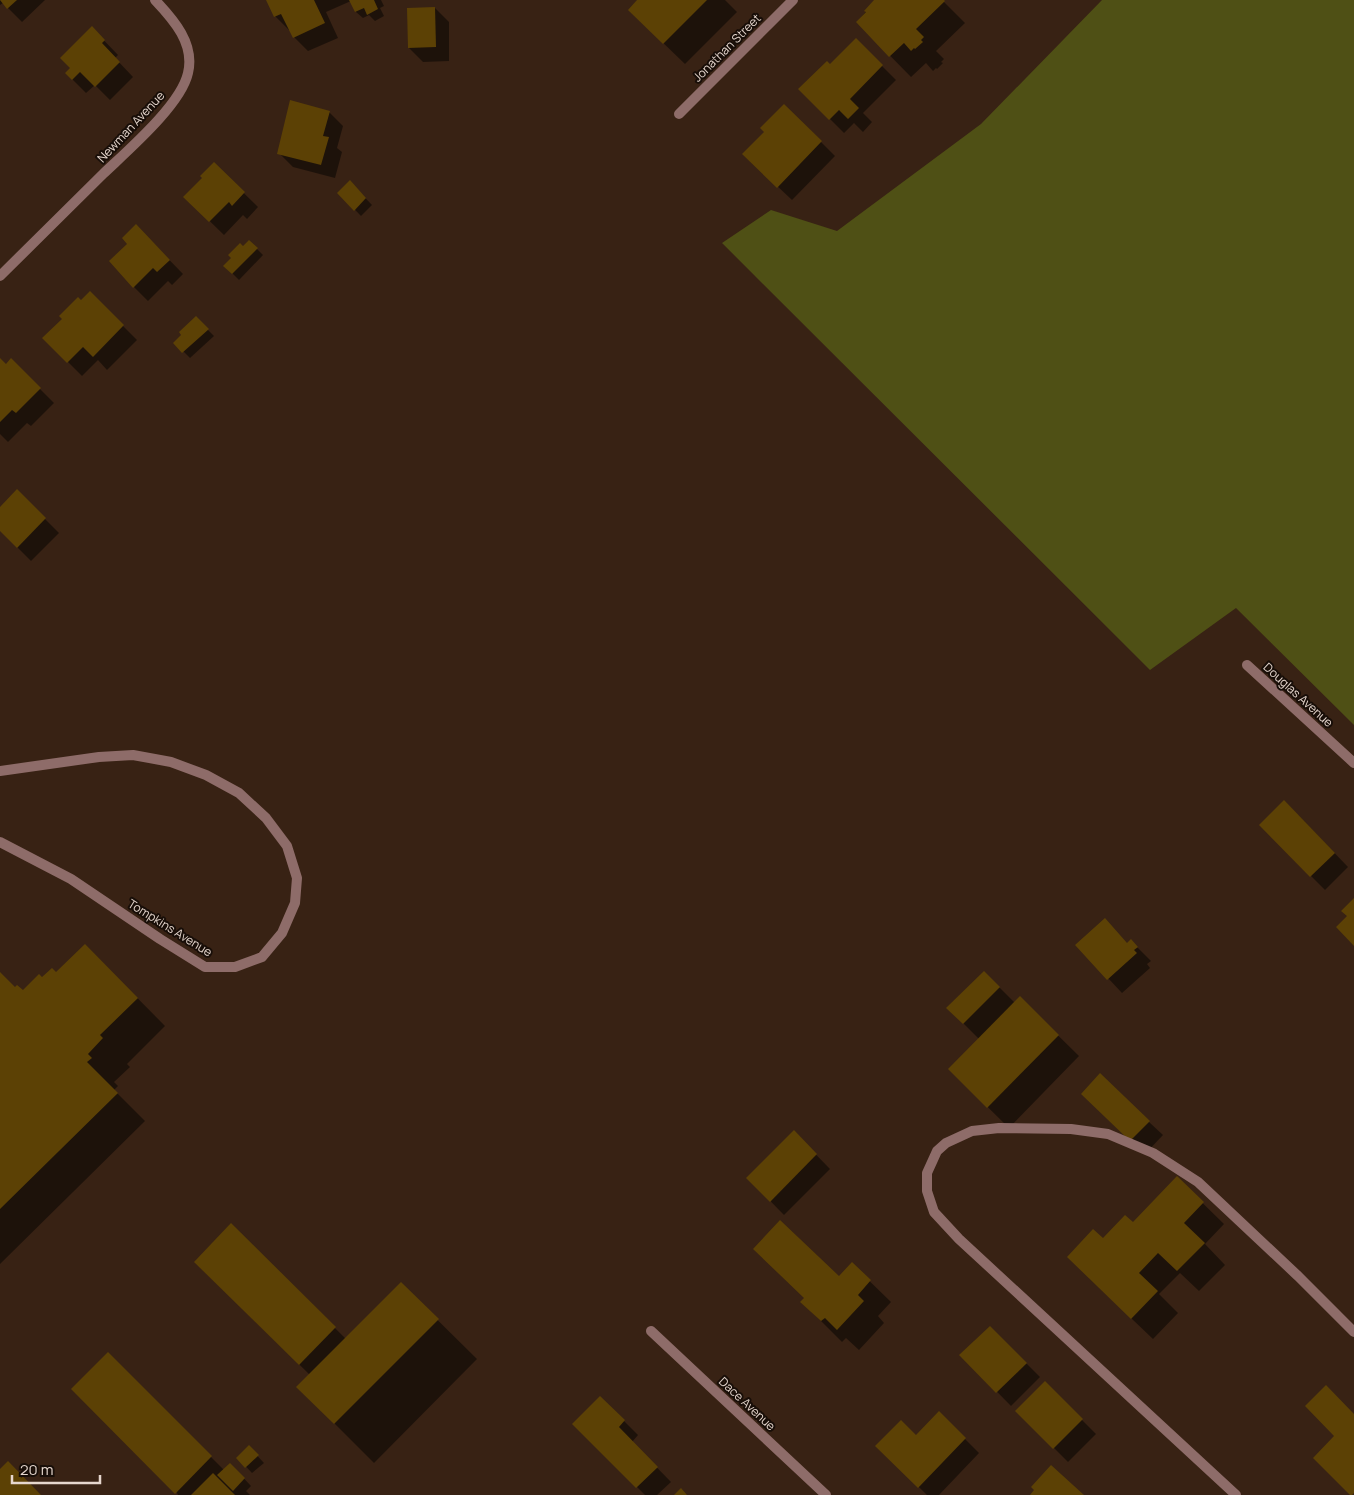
<svg xmlns="http://www.w3.org/2000/svg" width="1354" height="1495" font-family="Manrope,sans-serif">
	<style>
		.forest { fill: #4f5015 }
		.shadow { fill: #0007 }
		.building { fill: #5c4105 }
		.lines { fill: none; stroke-linecap: round; stroke-linejoin: round }
		.minor { stroke: #8e6c69; stroke-width: 10 }
		.labels { text-anchor: middle; stroke-width: 4; stroke-linejoin: round; paint-order: stroke }
		.street-label { font-size: 12px; fill: #e6d7ce; stroke: #180e08 }
	</style>
	<rect width="100%" height="100%" fill="#382214"/>
	<path class="forest" d="M1102,0H1354V725L1236,608L1150,670L722,243L771,210L837,231L981,124Z"/>
	<g class="shadow">
		<path d="M0,0H45L22,22L3,3L0,5Z"/>
		<path d="M267,0H381L384,6L380,8L384,16L375,21L369,15L363,18L356,12L351,1L326,12L338,38L308,51L294,37L290,30H289L275,16Z"/>
		<path d="M639,0H725L737,12L685,64L629,10Z"/>
		<path d="M876,0H942L965,23L936,51L944,59L941,62L943,63L937,69L936,68L933,71L926,63L911,77L857,22Z"/>
		<path d="M435,8L449,22V61L423,62L409,48Z"/>
		<path d="M92,28L118,55L115,58L133,77L110,100L95,85L86,93L66,73L71,68Z"/>
		<path d="M856,40L896,80L863,113L872,122L863,132L854,123L844,133L800,89L830,66Z"/>
		<path d="M329,112L343,126L337,148L342,152L335,178L293,167L279,153Z"/>
		<path d="M765,132L821,142L835,156L792,200L758,168Z"/>
		<path d="M214,164L258,207L247,219L243,215L224,235L185,197L204,178Z"/>
		<path d="M350,182L372,205L361,216L339,193Z"/>
		<path d="M150,240L183,274L172,285L168,281L148,301L134,287Z"/>
		<path d="M249,241L263,255L239,280L225,266Z"/>
		<path d="M90,293L137,340L107,370L98,360L82,376L44,338Z"/>
		<path d="M196,318L214,336L190,358L175,343Z"/>
		<path d="M0,360L6,366L11,360L54,403L31,426L27,423L8,442L0,434Z"/>
		<path d="M17,491L59,533L31,561L0,530V509Z"/>
		<path d="M1298,815L1348,867L1325,890L1260,825Z"/>
		<path d="M1131,941L1151,961L1147,964L1150,968L1122,993L1077,945L1127,944Z"/>
		<path d="M85,945L165,1026L127,1064L130,1067L114,1082L118,1086L114,1090L145,1121L0,1264V974L15,989L23,992L42,979L56,974Z"/>
		<path d="M984,972L1015,1003L1020,998L1079,1056L1009,1128L949,1069L979,1039L948,1008Z"/>
		<path d="M1097,1108L1149,1122L1163,1135L1145,1154Z"/>
		<path d="M794,1132L830,1169L784,1215L748,1178Z"/>
		<path d="M1177,1178L1224,1224L1205,1244L1225,1265L1199,1291L1180,1273L1159,1294L1178,1313L1153,1339L1089,1278L1103,1240L1133,1224Z"/>
		<path d="M231,1225L346,1339L401,1284L477,1359L374,1463L298,1387L310,1375L195,1262Z"/>
		<path d="M852,1264L891,1302L878,1316L884,1323L859,1350L846,1338L842,1342L802,1302L839,1278Z"/>
		<path d="M990,1327L1040,1377L1011,1406L961,1355Z"/>
		<path d="M108,1354L224,1470L237,1471L251,1486L246,1491L250,1495H178Z"/>
		<path d="M1045,1383L1096,1434L1068,1462L1017,1411Z"/>
		<path d="M600,1397L638,1435L632,1442L671,1482L657,1495H645L574,1424Z"/>
		<path d="M939,1413L979,1453L939,1495H927L877,1446L916,1437Z"/>
		<path d="M249,1447L264,1463L252,1473L238,1458Z"/>
	</g>
	<g class="building">
		<path d="M0,0H17L7,9Z"/>
		<path d="M266,0H314L325,23L293,38L281,14L274,17Z"/>
		<path d="M349,0H374L378,9L367,15L364,8L355,12Z"/>
		<path d="M637,0H707L663,44L628,10Z"/>
		<path d="M874,0H944L945,1L916,29L924,37L921,40L923,42L915,49L914,48L911,51L904,43L889,57L856,22L866,12L864,11Z"/>
		<path d="M435,7L436,47L408,48L407,8Z"/>
		<path d="M92,26L105,40L102,43L120,62L95,87L80,72L72,80L65,73L70,68L60,58Z"/>
		<path d="M856,38L883,65L850,99L859,108L848,119L839,110L829,120L798,89L827,61L830,64Z"/>
		<path d="M290,100L330,111L323,136L329,137L321,165L277,154Z"/>
		<path d="M784,104L822,141L777,188L742,154L764,132L760,128Z"/>
		<path d="M214,162L245,192L232,206L229,202L209,222L183,197L202,178L200,176Z"/>
		<path d="M350,180L366,198L354,211L337,193Z"/>
		<path d="M136,224L170,260L157,272L153,268L133,288L109,261L127,244L122,238Z"/>
		<path d="M249,240L258,248L232,274L223,266L231,258L228,255L240,243L243,246Z"/>
		<path d="M90,291L124,325L93,357L83,347L67,363L42,338L62,319L59,316L78,297L81,300Z"/>
		<path d="M196,316L209,329L182,353L173,343L181,335L179,332Z"/>
		<path d="M0,358L6,364L11,358L41,388L16,413L12,410L0,422Z"/>
		<path d="M17,489L46,518L17,548L0,531V507Z"/>
		<path d="M1284,800L1335,853L1310,877L1259,825Z"/>
		<path d="M1354,898V946L1336,927L1347,916L1341,911Z"/>
		<path d="M1105,918L1127,943L1131,939L1138,947L1134,950L1137,953L1107,980L1075,945Z"/>
		<path d="M85,944L138,998L100,1035L103,1038L88,1054L92,1058L87,1062L118,1093L0,1209V972L15,987L17,985L23,990L39,974L42,977L52,968L56,972Z"/>
		<path d="M984,971L1000,987L963,1024L946,1008Z"/>
		<path d="M1020,996L1059,1035L987,1108L948,1069Z"/>
		<path d="M1100,1073L1150,1121L1130,1141L1081,1094Z"/>
		<path d="M794,1130L817,1154L770,1202L746,1178Z"/>
		<path d="M1177,1176L1204,1202L1184,1223L1205,1243L1177,1271L1158,1253L1139,1273L1158,1291L1131,1319L1067,1257L1093,1229L1103,1238L1125,1215L1133,1222Z"/>
		<path d="M780,1220L839,1276L852,1262L871,1280L858,1295L864,1301L837,1330L825,1318L821,1321L800,1302L804,1298L753,1249Z"/>
		<path d="M231,1223L336,1327L299,1365L194,1262Z"/>
		<path d="M401,1282L439,1319L334,1424L296,1387Z"/>
		<path d="M990,1326L1027,1363L996,1393L959,1355Z"/>
		<path d="M108,1352L212,1456L175,1494L71,1389Z"/>
		<path d="M1045,1381L1083,1419L1053,1449L1015,1411Z"/>
		<path d="M1326,1385L1354,1414V1493L1352,1495H1350L1313,1458L1334,1436L1305,1406Z"/>
		<path d="M600,1396L625,1420L619,1427L658,1467L636,1488L572,1424Z"/>
		<path d="M939,1411L966,1438L918,1488L875,1446L901,1420L916,1435Z"/>
		<path d="M249,1445L259,1455L245,1468L236,1458Z"/>
		<path d="M8,1461L41,1495H0V1469Z"/>
		<path d="M230,1463L245,1478L233,1491L217,1475Z"/>
		<path d="M1051,1465L1084,1495H1030L1034,1490L1031,1487Z"/>
		<path d="M213,1473L235,1495H191Z"/>
		<path d="M681,1488L687,1495H674Z"/>
	</g>
	<g class="lines">
		<g class="minor">
			<path d="M679,114L793,0"/>
			<path d="M0,276C34,242 69,208 103,174C127,151 181,105 188,73C195,44 174,20 155,0"/>
			<path d="M1247,665L1354,763"/>
			<path d="M0,771L99,757L133,755L171,762L206,775L239,793L266,818L287,846L297,878L295,903L282,933L262,957L235,967H205L160,939L71,879L0,842"/>
			<path d="M651,1331L826,1495"/>
			<path d="M1236,1495L959,1239L934,1212L927,1191V1173L937,1151L946,1143L972,1131L999,1128L1071,1129L1108,1134L1153,1153L1198,1182L1298,1276L1354,1332"/>
		</g>
	</g>
	<g class="labels">
		<g class="street-label">
			<text transform="translate(727 48) rotate(-45)" y="4">Jonathan Street</text>
			<text transform="translate(131 127) rotate(-47)" y="4">Newman Avenue</text>
			<text transform="translate(1298 695) rotate(42)" y="4">Douglas Avenue</text>
			<text transform="translate(170 928) rotate(32)" y="4">Tompkins Avenue</text>
			<text transform="translate(747 1404) rotate(43)" y="4">Dace Avenue</text>
		</g>
	</g>
	<path d="M12 1475v8h88v-8" fill="none" stroke="#e6d7ce" stroke-width="2.5"/>
	<text x="20" y="1475" font-size="15" fill="#e6d7ce" stroke="#180e08" stroke-width="4" paint-order="stroke">20 m</text>
</svg>
